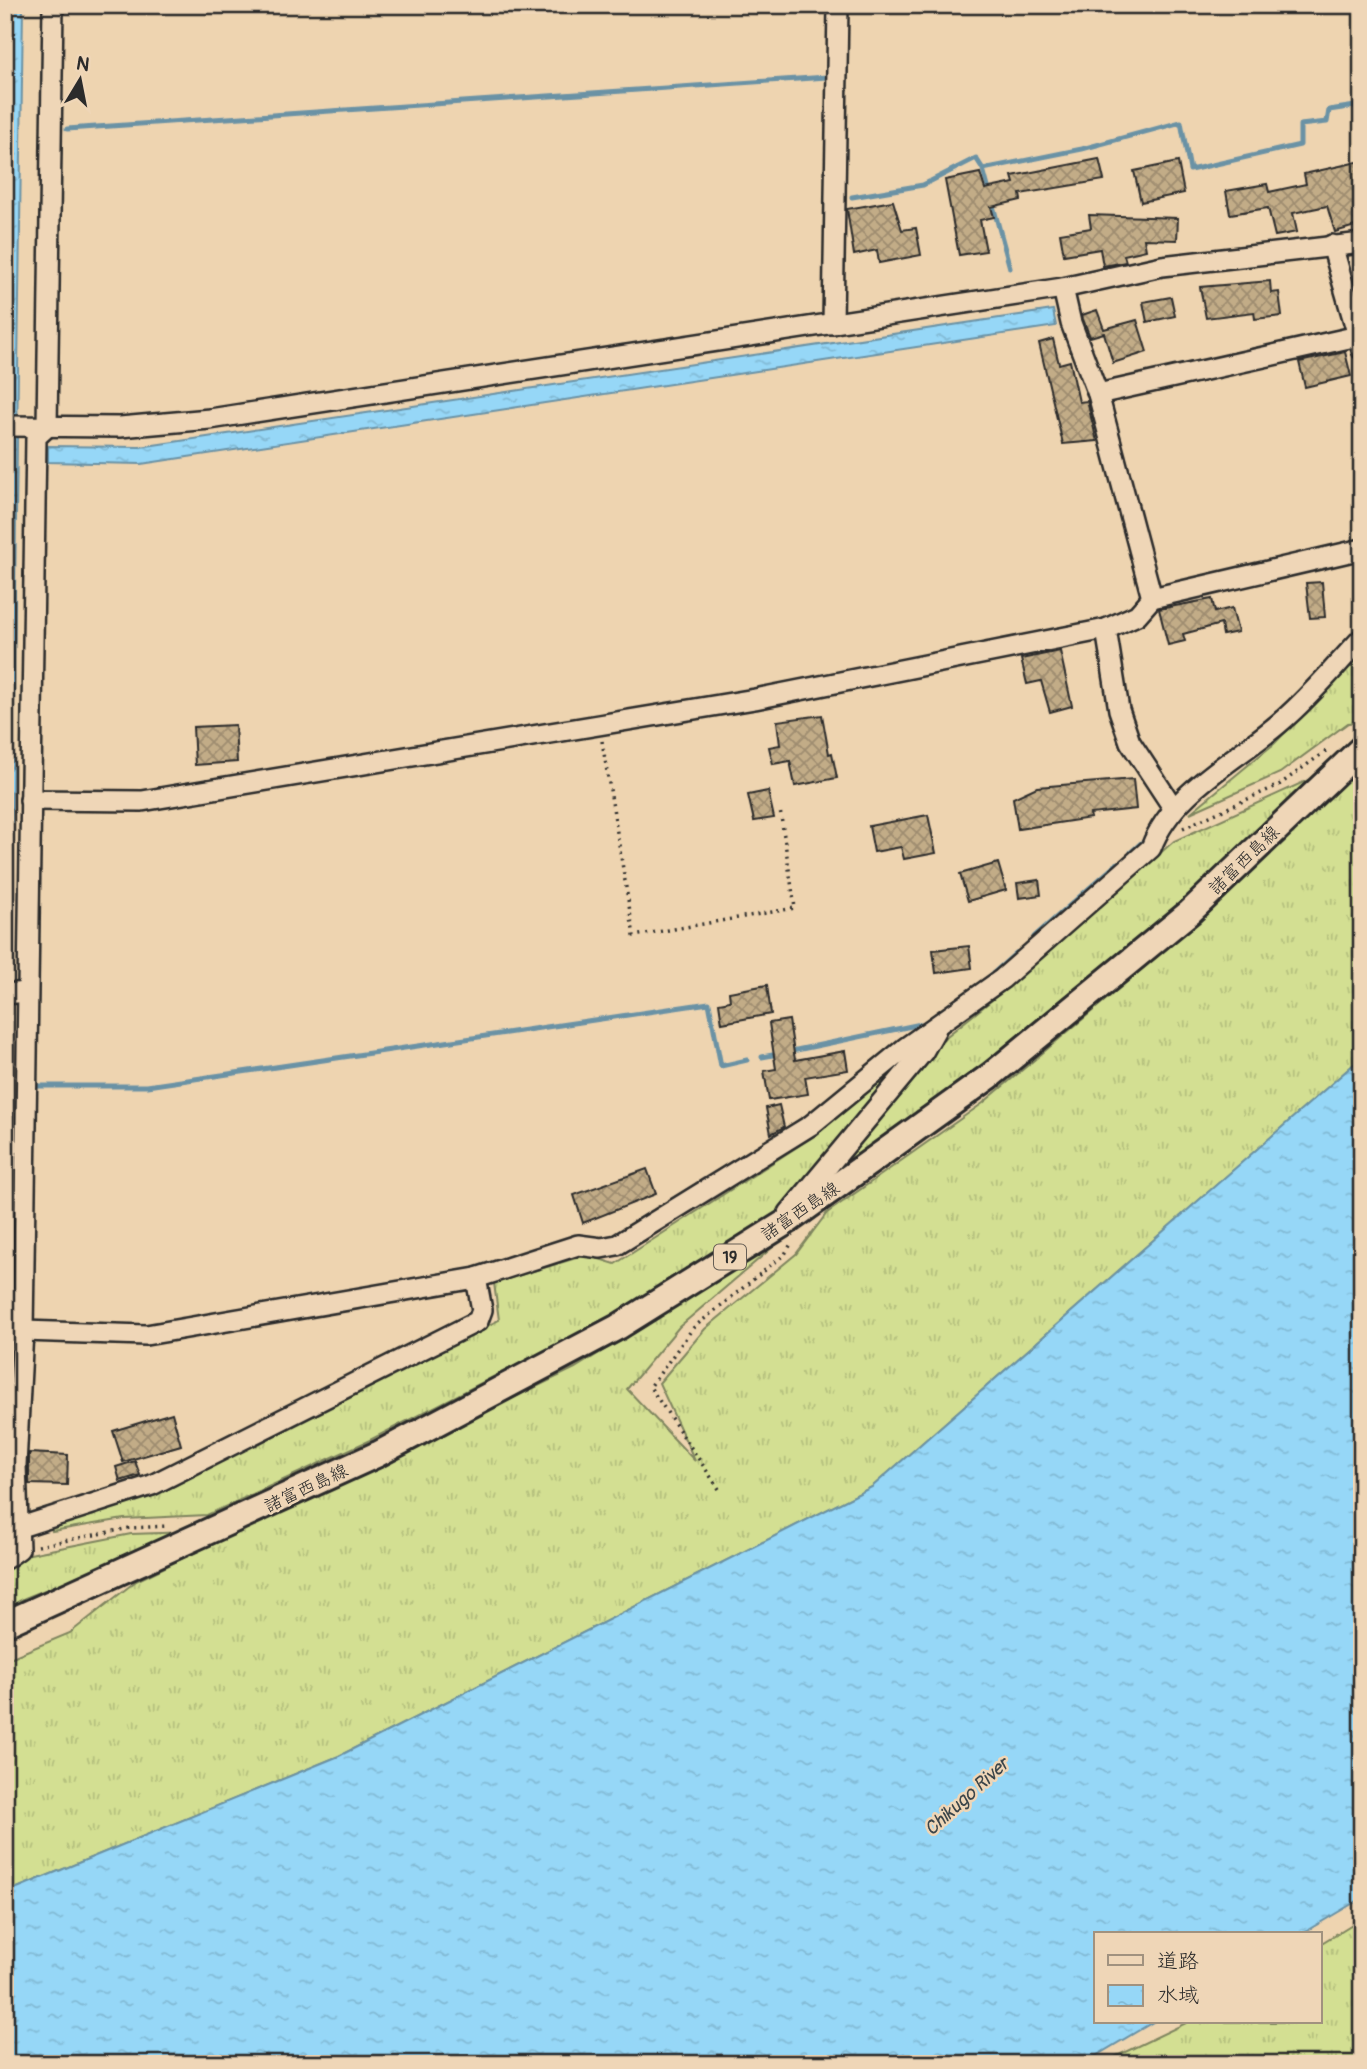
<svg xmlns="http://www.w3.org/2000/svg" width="1367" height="2069" font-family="Pangolin,'Klee One',sans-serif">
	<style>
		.grass { fill: url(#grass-tufts); stroke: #7f855e; stroke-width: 2 }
		.water { fill: url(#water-ripples); stroke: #6b92a5; stroke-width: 2 }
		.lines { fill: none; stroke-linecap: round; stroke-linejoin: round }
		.stream { stroke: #6b92a5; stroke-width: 5 }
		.building { fill: url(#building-cross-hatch); stroke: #2b2b2b; stroke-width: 2 }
		.minor-casing { stroke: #2b2b2b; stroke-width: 24 }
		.major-casing { stroke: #2b2b2b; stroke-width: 30 }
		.path { stroke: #2b2b2b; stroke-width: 3.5; stroke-dasharray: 2 5; stroke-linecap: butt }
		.minor { stroke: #efd6b7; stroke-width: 19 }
		.major { stroke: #efd6b7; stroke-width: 24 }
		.labels { text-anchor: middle; stroke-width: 5; stroke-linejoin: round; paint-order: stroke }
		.shield { fill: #efd6b7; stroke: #665e55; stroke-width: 2 }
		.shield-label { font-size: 16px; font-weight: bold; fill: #2b2b2b }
		.street-label { font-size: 18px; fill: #2b2b2b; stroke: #efd6b7 }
		.water-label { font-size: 19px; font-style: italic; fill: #3b454a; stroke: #efd6b7 }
	</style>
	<defs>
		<pattern id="grass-tufts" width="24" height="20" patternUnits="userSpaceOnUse" patternTransform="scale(1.75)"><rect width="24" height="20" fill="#d3df92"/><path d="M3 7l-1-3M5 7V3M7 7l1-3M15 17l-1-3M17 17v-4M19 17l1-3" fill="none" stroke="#b5c07e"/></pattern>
		<pattern id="water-ripples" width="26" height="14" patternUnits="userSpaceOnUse" patternTransform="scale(1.75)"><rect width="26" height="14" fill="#96d7f7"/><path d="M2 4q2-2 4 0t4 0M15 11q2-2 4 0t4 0" fill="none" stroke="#81b9d4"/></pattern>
		<pattern id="building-cross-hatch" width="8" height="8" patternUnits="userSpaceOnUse" patternTransform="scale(1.75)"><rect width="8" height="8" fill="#c2ac87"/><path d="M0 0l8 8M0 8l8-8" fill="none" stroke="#9e8c6f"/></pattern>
	</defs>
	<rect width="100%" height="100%" fill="#eed4b0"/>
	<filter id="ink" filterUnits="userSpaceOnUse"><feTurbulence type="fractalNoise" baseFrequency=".0143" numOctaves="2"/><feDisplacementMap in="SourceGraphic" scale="14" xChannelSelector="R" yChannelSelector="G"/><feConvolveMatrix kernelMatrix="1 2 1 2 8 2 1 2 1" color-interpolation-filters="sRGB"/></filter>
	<g filter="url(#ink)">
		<g class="grass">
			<path d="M1362,652V722L1348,723L1280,773L1190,813L1275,743Z"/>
			<path d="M1362,764V1057L872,1487L339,1756L5,1893V1660L70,1633L136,1581L575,1368L780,1241L679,1327L627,1389L695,1461L659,1383L705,1329L796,1254L827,1213L983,1103L1203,918Z"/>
			<path d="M1317,776L1196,889L989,1059L820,1184L947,1036L1007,988L1174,841Z"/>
			<path d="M915,1050L774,1215L608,1318L370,1440L207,1515L124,1519L52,1531L51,1525L170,1488L499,1320L494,1283L586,1255L615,1264L811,1138Z"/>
			<path d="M191,1532L25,1598L5,1609V1569L25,1555L131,1534Z"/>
			<path d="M1362,1918V2064H1100L1188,2022H1320V1944Z"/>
		</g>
		<g class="water">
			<path d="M5,5H23L5,1318Z"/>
			<path d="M1053,310L1056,326L141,464L48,462V446L140,447Z"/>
			<path d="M1362,1057V1898L1301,1934H1096V2022H1153L1082,2064H5V1893L339,1756L872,1487Z"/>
		</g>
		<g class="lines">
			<g class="stream">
				<path d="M67,129L827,77"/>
				<path d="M852,197L923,185L976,158L983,169"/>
				<path d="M1010,268L983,169L1082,149L1181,122L1190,170L1300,145V125L1327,122L1329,110L1362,105"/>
				<path d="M1131,852L1141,843"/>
				<path d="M1034,937L1118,863"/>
				<path d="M989,977L1016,953"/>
				<path d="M787,1052L921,1024"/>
				<path d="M762,1057L778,1054"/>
				<path d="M38,1086H147L709,1003L721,1066L747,1060"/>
			</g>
		</g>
		<g class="building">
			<path d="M1099,159L1104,180L1020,194L1021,200L991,207L994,217L980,220L986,251L959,255L945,180L980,173L985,189L1014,183L1012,176Z"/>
			<path d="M1362,161V224L1335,232L1327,206L1293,213L1297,232L1275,236L1268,208L1230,214L1226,191L1267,184L1269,192L1306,184L1304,174Z"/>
			<path d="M1178,162L1184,193L1141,202L1134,171Z"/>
			<path d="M893,201L902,230L916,228L921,255L879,263L877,250L854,255L847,209Z"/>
			<path d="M1089,215L1178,218L1177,240L1144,239L1146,250L1124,255L1126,262L1103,266L1100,249L1064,255L1060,233L1091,228Z"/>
			<path d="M1270,281L1271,293L1279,292L1282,316L1255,319L1254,312L1206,318L1200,287Z"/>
			<path d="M1171,297L1175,316L1147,322L1143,302Z"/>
			<path d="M1097,310L1104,329L1137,320L1147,352L1113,363L1104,333L1090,337L1083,319L1082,315Z"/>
			<path d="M1053,339L1059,364L1070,361L1079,402L1087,401L1097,441L1063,444L1039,343Z"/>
			<path d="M1345,352L1351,376L1305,387L1299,362Z"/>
			<path d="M1322,582L1325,617L1310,618L1306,583Z"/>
			<path d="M1212,599L1215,612L1232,608L1238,632L1223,635L1221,624L1183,634L1185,641L1168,645L1159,609Z"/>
			<path d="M1060,651L1072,706L1050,712L1041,681L1027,684L1021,659Z"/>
			<path d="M822,715L829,754L832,753L837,778L795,786L790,761L773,764L769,747L780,745L777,721Z"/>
			<path d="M235,725L237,762L195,765L193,727Z"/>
			<path d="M1133,779L1136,809L1090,814L1091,818L1018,829L1013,798L1037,787Z"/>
			<path d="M768,791L774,818L754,821L748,795Z"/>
			<path d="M928,815L936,853L904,859L901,847L874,852L869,826Z"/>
			<path d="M998,863L1006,890L968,901L960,874Z"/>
			<path d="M1039,880L1041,895L1019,898L1017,883Z"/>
			<path d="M969,946L972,968L936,973L933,950Z"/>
			<path d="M767,985L771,1014L722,1023L719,1003L730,1001L729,992Z"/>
			<path d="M789,1020L795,1060L845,1051L848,1070L805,1077L808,1094L769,1100L764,1071L776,1069L769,1023Z"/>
			<path d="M779,1105L784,1127L771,1134L766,1108Z"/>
			<path d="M647,1169L656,1194L583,1223L574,1195Z"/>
			<path d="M172,1413L181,1445L123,1462L113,1431Z"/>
			<path d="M29,1453L68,1455L67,1485L29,1484Z"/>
			<path d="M135,1461L140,1475L120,1481L116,1467Z"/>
		</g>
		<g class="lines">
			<g class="minor-casing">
				<g id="minor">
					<path d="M1332,245L1362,350"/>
					<path d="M1063,288L1071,323L1098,394L1152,598"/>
					<path d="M833,324L838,5"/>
					<path d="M1098,394L1358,336"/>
					<path d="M5,426L120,427L210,419L1063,288L1162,266L1362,243"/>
					<path d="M1106,629L1119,710L1130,742L1174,809"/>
					<path d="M30,800L142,801L755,699L1106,629L1137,615L1152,598L1362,549"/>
					<path d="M5,994L27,992"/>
					<path d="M789,1213L923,1052L936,1029"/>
					<path d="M23,1331L146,1335L476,1278L578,1245L601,1248L617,1245L811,1125L905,1048L1002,979L1151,848C1173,789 1240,759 1284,719C1312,695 1336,665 1362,638"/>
					<path d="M5,1532L152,1485L478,1321L482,1310L476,1278"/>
					<path d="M5,1559L19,1549L16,1465L23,1331L36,437L47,427L53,5"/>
				</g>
			</g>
			<g class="major-casing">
				<path id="major" d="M5,1624L378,1454L618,1327L788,1221L990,1076L1190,912L1362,748"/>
			</g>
			<g class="path">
				<path d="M602,741L634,936L795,908L780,810"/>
				<path d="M1183,828L1279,785L1326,751"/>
				<path d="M719,1489L650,1387L693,1328L785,1254L791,1244"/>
				<path d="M38,1546L130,1528L168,1526"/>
			</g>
			<use href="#minor" class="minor"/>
			<use href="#major" class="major"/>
		</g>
	</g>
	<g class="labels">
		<rect class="shield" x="714" y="1244.5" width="32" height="25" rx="5"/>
		<g class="shield-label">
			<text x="730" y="1263">19</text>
		</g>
		<g class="street-label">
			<text transform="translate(1244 860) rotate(-44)" y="6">諸富西島線</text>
			<text transform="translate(800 1211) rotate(-34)" y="6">諸富西島線</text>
			<text transform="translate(306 1488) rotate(-25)" y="6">諸富西島線</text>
		</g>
		<g class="water-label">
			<text transform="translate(966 1796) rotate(-42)" y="7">Chikugo River</text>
		</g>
	</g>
	<rect width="1367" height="2069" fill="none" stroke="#efd6b7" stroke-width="28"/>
	<rect x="14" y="14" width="1339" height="2041" fill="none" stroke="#2b2b2b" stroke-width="2.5" filter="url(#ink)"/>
	<rect x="1094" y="1932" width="228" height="91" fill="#efd6b7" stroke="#a1927f" stroke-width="2"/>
	<rect x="1108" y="1955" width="35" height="10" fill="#efd6b7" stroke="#a1927f" stroke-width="2"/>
	<text x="1157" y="1968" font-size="21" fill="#2b2b2b">道路</text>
	<rect x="1108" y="1985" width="35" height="21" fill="url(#water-ripples)" stroke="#a1927f" stroke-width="2"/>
	<text x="1157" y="2002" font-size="21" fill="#2b2b2b">水域</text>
	<g transform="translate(80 80) rotate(10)" stroke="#efd6b7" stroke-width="5" paint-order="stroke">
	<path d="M0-5L12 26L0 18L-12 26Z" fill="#2b2b2b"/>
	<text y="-10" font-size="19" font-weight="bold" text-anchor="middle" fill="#2b2b2b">N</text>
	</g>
</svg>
